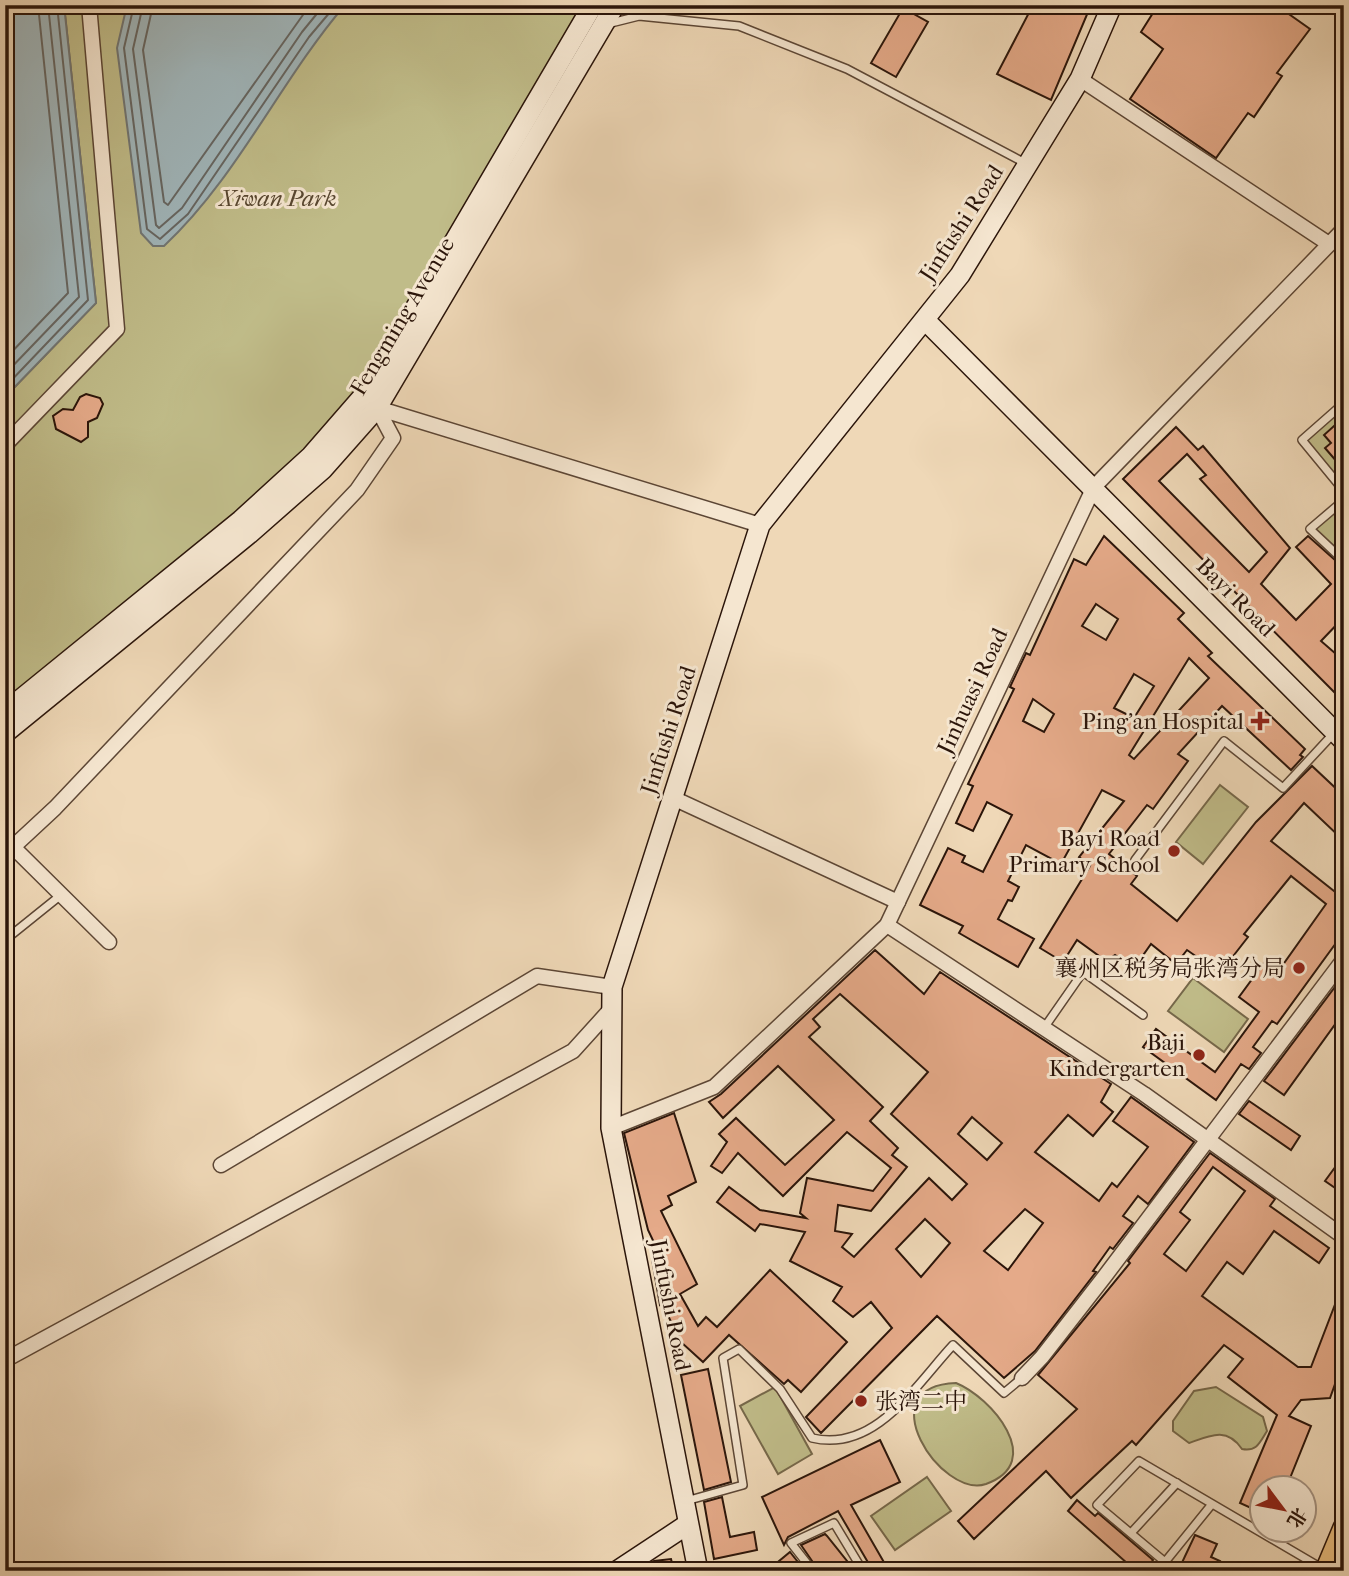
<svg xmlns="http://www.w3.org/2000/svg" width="1349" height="1576" font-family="'IM FELL French Canon','Noto Serif SC',serif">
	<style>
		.green { fill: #c0bc89; stroke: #76684a; stroke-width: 2 }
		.water { fill: #a0b6bb; stroke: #717674; stroke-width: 2 }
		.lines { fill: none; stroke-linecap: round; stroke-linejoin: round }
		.shore { stroke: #666662; stroke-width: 2 }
		.building { fill: #e5aa89; stroke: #2b150a; stroke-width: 2; fill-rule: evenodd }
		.lane-casing { stroke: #5c4635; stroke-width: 10 }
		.street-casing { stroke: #5c4635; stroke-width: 17 }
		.secondary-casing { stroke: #2b150a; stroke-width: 22 }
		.primary-casing { stroke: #2b150a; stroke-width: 24 }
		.lane { stroke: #f5e6d0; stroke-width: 7 }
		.street { stroke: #f5e6d0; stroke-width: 14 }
		.secondary { stroke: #f5e6d0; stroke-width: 19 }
		.primary { stroke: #e8bc7c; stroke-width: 21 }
		.poi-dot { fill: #8f2418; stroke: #f5e6d0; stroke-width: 2.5 }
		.labels { text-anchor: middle; stroke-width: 6; stroke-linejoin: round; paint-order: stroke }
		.park-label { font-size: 23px; font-style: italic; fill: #584730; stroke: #f5e6d0 }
		.street-label { font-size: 23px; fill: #2b150a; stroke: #f5e6d0 }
		.poi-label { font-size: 23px; fill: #2b150a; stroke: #f5e6d0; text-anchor: end }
	</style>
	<rect width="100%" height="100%" fill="#efd8b7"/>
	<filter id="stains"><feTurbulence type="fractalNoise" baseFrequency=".00286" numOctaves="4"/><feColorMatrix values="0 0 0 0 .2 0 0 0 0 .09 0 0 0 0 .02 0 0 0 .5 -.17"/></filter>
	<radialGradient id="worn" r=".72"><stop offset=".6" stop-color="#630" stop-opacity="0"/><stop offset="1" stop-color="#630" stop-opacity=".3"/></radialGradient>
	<g class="green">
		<path d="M64,5H615L377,408L5,733V397L96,303Z"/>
		<path d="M1344,403V491L1302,440Z"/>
		<path d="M1344,500V561L1310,529Z"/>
		<path d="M1220,785L1248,807L1203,864L1176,842Z"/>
		<path d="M1193,978L1248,1019L1224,1052L1168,1011Z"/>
		<path d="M956,1383C991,1397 1047,1462 986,1484C941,1499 867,1386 956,1383Z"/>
		<path d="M775,1387L812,1454L778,1474L740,1406Z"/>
		<path d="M1216,1387L1263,1417L1267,1431C1260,1442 1257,1452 1242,1449C1227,1427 1211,1435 1189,1443L1173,1431V1421L1194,1391Z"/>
		<path d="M927,1477L951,1511L895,1550L871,1516Z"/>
	</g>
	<g class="water">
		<path d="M5,5H64L96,303L5,397Z"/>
		<path d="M127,5H345C280,81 237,178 164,246H153L141,233L117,48Z"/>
	</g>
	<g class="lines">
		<g class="shore">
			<path d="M134,5L124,48L147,229L160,239L188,214L309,37L336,5"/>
			<path d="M143,5L133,49L156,225L159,228L182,208L302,32L324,5"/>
			<path d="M153,5L143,50L164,202L168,205L310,5"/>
			<path d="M5,359L68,293L38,5"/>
			<path d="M5,374L79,297L48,5"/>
			<path d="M5,387L88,300L57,5"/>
		</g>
	</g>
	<g class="building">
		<path d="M1033,5H1091L1051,100L997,74Z"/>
		<path d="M1158,5H1276L1310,29L1277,73L1282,76L1254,117L1248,113L1216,158L1130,99L1163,49L1141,32Z"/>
		<path d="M903,8L928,22L896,77L871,63Z"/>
		<path d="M86,394L100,398L103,404L97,418L88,422V437L81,442L56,429L53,416L63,409L73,410L80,397Z"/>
		<path d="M1344,417V470L1325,448L1331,443L1324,435Z"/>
		<path d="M1176,427L1198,450L1203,446L1290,548L1261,584L1296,620L1331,584L1296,547L1308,536L1344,568V617L1321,641L1344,661V702L1123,479ZM1187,454L1206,475L1200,479L1267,552L1249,572L1159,481Z"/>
		<path d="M1104,536L1184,613L1178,619L1212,653L1208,656L1305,749L1300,755L1303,757L1291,770L1222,706L1178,754L1188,761L1153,809L1147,805L1109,854L1137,876L1131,884L1177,921L1256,822L1312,766L1344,796V841L1304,803L1271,841L1344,899V932L1277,1024L1272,1021L1253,1047L1261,1053L1249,1069L1241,1064L1216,1100L1143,1047L1156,1029L1215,1072L1259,1012L1239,997L1264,963L1277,973L1326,904L1291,876L1244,934L1248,937L1220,973L1187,950L1176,964L1151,944L1134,968L1115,955L1106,961L1077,940L1063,962L1040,948L1090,866L1079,857L1124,801L1102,790L1061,864L1026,845L1008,881L1019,887L1012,901L1008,900L998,919L1034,939L1018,967L959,933L963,926L920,905L948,848L965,856L962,862L983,872L1012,815L987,802L973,831L956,823L973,786L968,784L1014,689L1010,687L1026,653L1030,655L1074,559L1086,565ZM1096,604L1118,619L1106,640L1082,626ZM1189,658L1209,678L1134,759L1129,755ZM1134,674L1154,686L1134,718L1114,708ZM1033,699L1054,714L1044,732L1023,721Z"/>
		<path d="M875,950L924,994L940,972L1111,1084L1101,1102L1113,1112L1093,1136L1068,1115L1035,1152L1099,1201L1112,1183L1117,1187L1148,1147L1113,1121L1131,1097L1194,1142L1148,1204L1138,1196L1123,1216L1133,1223L1113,1249L1110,1247L1093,1271L1096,1272L1035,1351L1004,1378L937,1316L821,1433L806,1417L892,1328L871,1302L853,1317L833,1301L842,1287L790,1261L805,1232L760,1224L755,1231L717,1202L729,1187L760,1210L806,1218L800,1213L807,1178L873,1191L891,1168L847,1132L783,1196L738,1153L722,1173L711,1166L727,1142L719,1134L736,1118L785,1165L834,1120L778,1066L723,1118L709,1102L721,1094ZM840,994L928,1072L891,1114L967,1184L952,1200L929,1178L854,1257L842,1247L852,1234L835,1231L838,1205L871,1211L907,1167L892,1155L898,1148L870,1121L883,1107L809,1037L820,1027L813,1019ZM972,1117L1002,1143L987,1160L958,1134ZM1025,1209L1043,1223L1008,1270L984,1251ZM925,1219L950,1243L921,1277L896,1249Z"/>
		<path d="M1344,975V1012L1284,1095L1264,1081Z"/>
		<path d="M1249,1101L1300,1136L1291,1150L1239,1114Z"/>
		<path d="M674,1113L696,1182L668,1196L672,1205L661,1211L697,1284L680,1294L698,1326L706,1317L717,1327L770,1270L847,1342L801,1392L788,1380L784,1384L729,1335L703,1362L682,1343L662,1304L660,1305L652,1259L660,1255L648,1230L624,1133Z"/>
		<path d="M1210,1153L1275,1199L1270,1206L1329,1248L1319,1263L1274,1231L1243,1274L1227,1262L1202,1296L1298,1367H1311L1344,1281V1359L1330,1398L1301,1400L1289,1416L1311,1426L1286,1488H1262V1513L1240,1503L1277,1415L1228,1377L1243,1359L1224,1345L1136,1445L1132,1441L1071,1498L1046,1471L974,1539L958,1521L1077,1409L1038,1375L1130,1263L1128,1261ZM1213,1167L1245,1191L1186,1271L1164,1254L1190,1220L1180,1212Z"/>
		<path d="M1344,1155V1194L1325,1181Z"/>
		<path d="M708,1369L731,1482L704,1490L681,1375Z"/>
		<path d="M880,1440L900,1482L851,1505L889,1571H873L838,1511L788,1537L784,1545L762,1497Z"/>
		<path d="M722,1497L730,1537L754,1532L757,1550L714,1559L704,1502Z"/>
		<path d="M1077,1500L1095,1516L1098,1513L1153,1560L1145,1571H1136L1068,1511Z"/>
		<path d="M825,1534L827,1536L855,1571H819L801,1545Z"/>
		<path d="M1195,1535L1217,1544L1211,1557L1220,1561L1216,1571H1178Z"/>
		<path d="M790,1552L805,1571H767Z"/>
		<path d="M671,1559L674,1571H640L654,1561Z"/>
	</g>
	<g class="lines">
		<g class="lane-casing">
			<g id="lane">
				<path d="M607,24L639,16L739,26L847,69L1027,164"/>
				<path d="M1344,403L1302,440L1344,491"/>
				<path d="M1344,500L1310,529L1344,561"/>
				<path d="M1135,860L1224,741L1283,788L1334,733"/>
				<path d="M5,940L61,895"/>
				<path d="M1044,1028L1083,972L1143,1015"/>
				<path d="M686,1501L743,1485L723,1358L739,1349L780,1389L812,1438C875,1453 915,1386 953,1345L1004,1393L1022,1378"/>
				<path d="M1212,1504L1165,1562L1097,1505L1139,1461L1325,1570"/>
				<path d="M1131,1533L1177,1483"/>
				<path d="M813,1571L791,1543L834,1523L863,1571"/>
			</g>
		</g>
		<g class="street-casing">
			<g id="street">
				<path d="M1080,79L1329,244"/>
				<path d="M5,445L117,329L89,5"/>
				<path d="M673,798L898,902"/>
				<path d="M887,925L1144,1094L1344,1237"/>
				<path d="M109,942L13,847L55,808L357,490L393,438L377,408L760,525"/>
				<path d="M611,1128L714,1087L887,925L1094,487L1344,229"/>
				<path d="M221,1165L537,976L612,987"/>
				<path d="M5,1360L573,1051L611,1009"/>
				<path d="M1022,1378L1042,1357L1105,1276L1344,959"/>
			</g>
		</g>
		<g class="secondary-casing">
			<g id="secondary">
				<path d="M925,320L1344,741"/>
				<path d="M5,712L241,520L311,456L365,394L593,5"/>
				<path d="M5,733L249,534L323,469L377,408L615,5"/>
				<path d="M617,1571L688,1524"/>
				<path d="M698,1571L611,1128L612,987L760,525L960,275L1080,79L1112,5"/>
			</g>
		</g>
		<g class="primary-casing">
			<path id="primary" d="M1326,1571L1344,1528"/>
		</g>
		<use href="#lane" class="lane"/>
		<use href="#street" class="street"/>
		<use href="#secondary" class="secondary"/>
		<use href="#primary" class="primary"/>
	</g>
	<g class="poi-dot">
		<path d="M1256.5 710.5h7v7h7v7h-7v7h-7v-7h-7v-7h7z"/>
		<circle cx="1174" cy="851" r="7"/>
		<circle cx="1299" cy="968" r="7"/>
		<circle cx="1199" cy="1055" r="7"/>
		<circle cx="861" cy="1401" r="7"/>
	</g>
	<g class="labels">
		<g class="park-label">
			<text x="278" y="206">Xiwan Park</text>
		</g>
		<g class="street-label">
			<text transform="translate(961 223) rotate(-57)" y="8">Jinfushi Road</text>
			<text transform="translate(402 316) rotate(-59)" y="8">Fengming Avenue</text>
			<text transform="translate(1236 597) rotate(45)" y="8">Bayi Road</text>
			<text transform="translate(972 691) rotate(-65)" y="8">Jinhuasi Road</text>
			<text transform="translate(668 730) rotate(-72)" y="8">Jinfushi Road</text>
			<text transform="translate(671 1305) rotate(79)" y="8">Jinfushi Road</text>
		</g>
		<g class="poi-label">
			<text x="1244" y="729">Ping'an Hospital</text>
			<text x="1160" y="846">Bayi Road<tspan x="1160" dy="26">Primary School</tspan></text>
			<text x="1285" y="976">襄州区税务局张湾分局</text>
			<text x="1185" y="1050">Baji<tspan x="1185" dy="26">Kindergarten</tspan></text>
			<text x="875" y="1409" text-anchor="start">张湾二中</text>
		</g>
	</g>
	<rect width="1349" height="1576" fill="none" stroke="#efd8b7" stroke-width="28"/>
	<rect x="7" y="7" width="1335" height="1562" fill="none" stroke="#2b150a" stroke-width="3.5"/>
	<rect x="14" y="14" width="1321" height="1548" fill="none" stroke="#2b150a" stroke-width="2"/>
	<g transform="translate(1283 1509) rotate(122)"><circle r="33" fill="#f5e6d0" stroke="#a49281" stroke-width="2"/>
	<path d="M0-5L12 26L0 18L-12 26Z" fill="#8f2418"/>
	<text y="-10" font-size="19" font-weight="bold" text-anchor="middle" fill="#2b150a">北</text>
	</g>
	<rect width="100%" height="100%" filter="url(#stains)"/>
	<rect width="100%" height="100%" fill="url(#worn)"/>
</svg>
